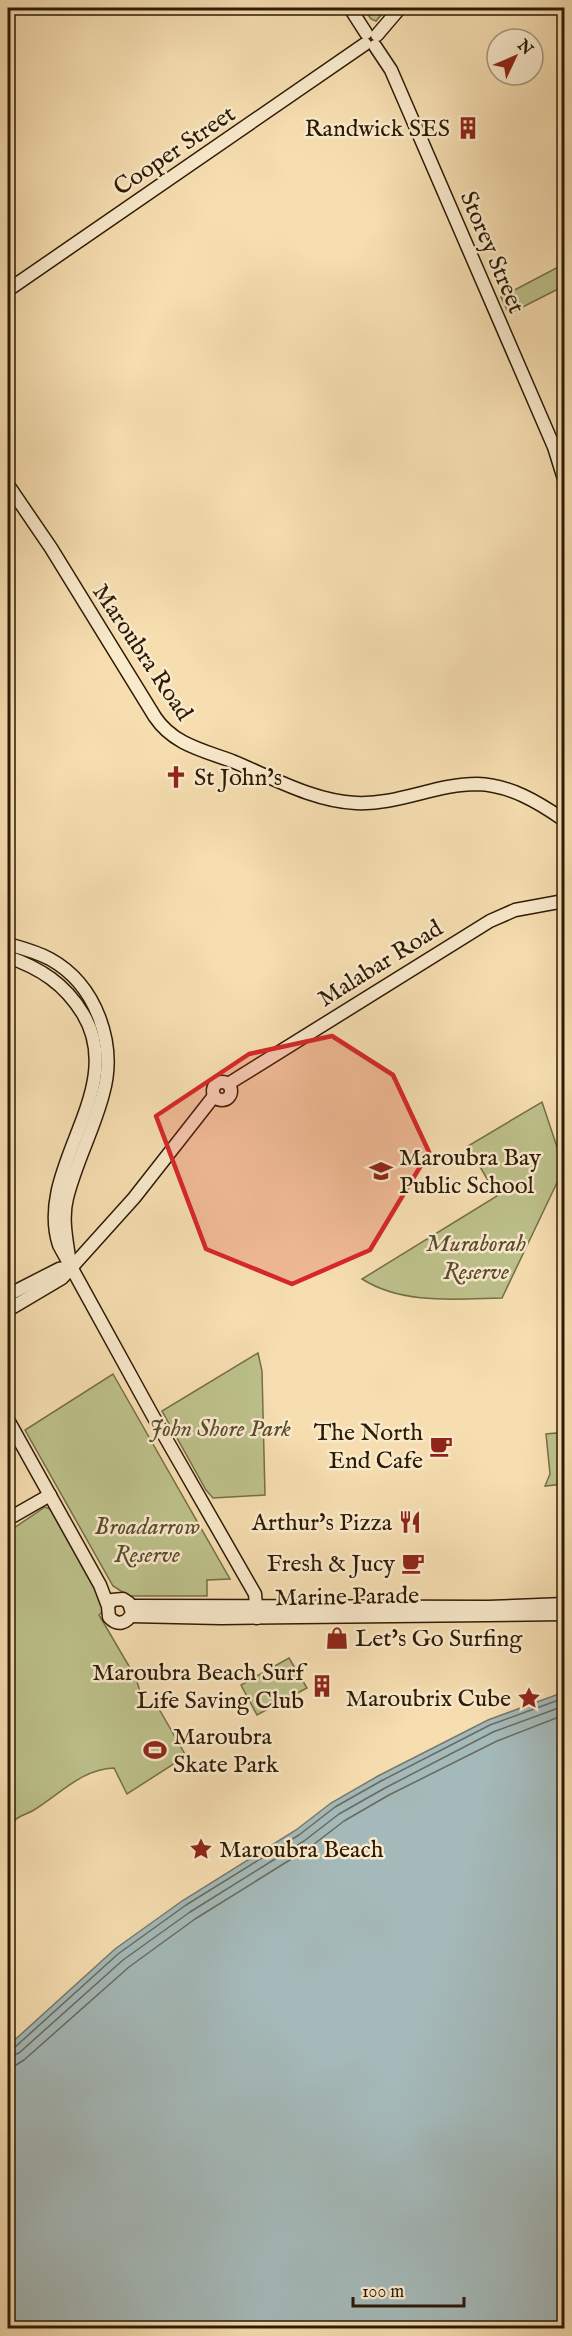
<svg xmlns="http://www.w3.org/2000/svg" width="572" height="2336" font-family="'IM FELL English',serif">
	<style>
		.green { fill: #bdc18b; stroke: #756e48; stroke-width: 1.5 }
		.water { fill: #a4b9b9; stroke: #747971; stroke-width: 1.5 }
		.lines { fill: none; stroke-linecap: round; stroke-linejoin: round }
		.shore { stroke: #686a5e; stroke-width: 1.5 }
		.secondary-casing { stroke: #2d1a04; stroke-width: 15 }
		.secondary { stroke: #f9eacc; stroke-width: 12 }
		.marked { fill: #d62828; fill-opacity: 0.2; stroke: #d62828; stroke-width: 4.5; stroke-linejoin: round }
		.labels { text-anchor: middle; stroke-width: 5; stroke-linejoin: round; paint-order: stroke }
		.poi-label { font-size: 24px; fill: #2d1a04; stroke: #f9eacc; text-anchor: end }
		.street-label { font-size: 24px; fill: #2d1a04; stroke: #f9eacc }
		.park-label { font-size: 24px; font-style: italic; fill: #584c2c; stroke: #f9eacc }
	</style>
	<rect width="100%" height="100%" fill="#f6deb1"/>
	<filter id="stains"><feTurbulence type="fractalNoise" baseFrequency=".00333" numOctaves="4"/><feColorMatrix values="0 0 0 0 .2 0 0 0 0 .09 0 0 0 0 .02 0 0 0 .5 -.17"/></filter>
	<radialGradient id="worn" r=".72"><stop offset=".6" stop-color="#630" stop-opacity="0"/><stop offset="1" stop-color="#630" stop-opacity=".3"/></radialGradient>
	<g class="green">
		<path d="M363,8H387L376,21L371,19Z"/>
		<path d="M564,264V286L509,314L501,297Z"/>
		<path d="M542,1102L564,1168L502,1298C456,1299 403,1305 362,1279L497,1196L468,1146Z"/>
		<path d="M258,1353L262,1371L265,1495L213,1498L206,1490L162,1411Z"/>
		<path d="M113,1374L230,1579L207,1580V1596H129L113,1586L25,1430Z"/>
		<path d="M556,1433L564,1435V1484L545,1486L550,1474L546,1434Z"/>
		<path d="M45,1507L50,1509L103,1604V1611L99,1615L136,1678L144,1705H154L159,1709L186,1756L127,1794L114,1768C82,1769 60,1794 34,1810C22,1817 18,1814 8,1828V1532Z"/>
		<path d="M289,1658L307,1688L257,1715L241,1685Z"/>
	</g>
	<path class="water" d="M564,1692V2328H8V2046L115,1949L182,1901L296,1830L331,1803L378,1776L488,1720Z"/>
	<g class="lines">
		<g class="shore">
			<path d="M8,2049L14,2048L118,1954L186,1905L299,1835L335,1807L381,1781L490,1725L564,1698"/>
			<path d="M8,2057L19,2053L123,1960L190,1912L304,1841L339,1814L385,1788L493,1732L564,1706"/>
			<path d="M8,2066L16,2065L24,2060L129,1967L195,1919L309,1848L344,1821L389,1795L497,1741L564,1715"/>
		</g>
		<g class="secondary-casing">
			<g id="secondary">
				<path d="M350,8L366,33"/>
				<path d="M377,35L400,8"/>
				<path d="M375,46L391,70L554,447L564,479"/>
				<path d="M8,290L365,44"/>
				<path d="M8,485L51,548L155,717C173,744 202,750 232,761C271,777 313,801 356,803C398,805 436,784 477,784C510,785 538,802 564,820"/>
				<path d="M8,944C22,948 37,952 50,959C97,985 117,1045 103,1094C94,1129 76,1162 67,1198C62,1217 66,1237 69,1257"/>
				<path d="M8,957C40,968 65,984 83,1014C129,1091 34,1167 59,1245L153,1416L255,1594L257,1618"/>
				<circle cx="222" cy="1091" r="9"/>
				<path d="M228,1084L490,921L515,910L564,901"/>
				<path d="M8,1295L59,1269L71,1267"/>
				<path d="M8,1310L62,1278L134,1198L214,1096"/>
				<path d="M8,1420L100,1585L108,1606L109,1617C117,1626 127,1624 132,1613L129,1603L123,1599L112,1600L108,1606"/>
				<path d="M8,1519L50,1495"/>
				<path d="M131,1606L488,1607L564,1604"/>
				<path d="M131,1616L221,1618L564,1614"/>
			</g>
		</g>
		<use href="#secondary" class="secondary"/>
	</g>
	<path class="marked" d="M332,1036L393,1075L429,1152L370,1250L292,1284L206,1249L156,1116L249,1054Z"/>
	<defs>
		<g id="building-bare" transform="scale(1.8)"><path d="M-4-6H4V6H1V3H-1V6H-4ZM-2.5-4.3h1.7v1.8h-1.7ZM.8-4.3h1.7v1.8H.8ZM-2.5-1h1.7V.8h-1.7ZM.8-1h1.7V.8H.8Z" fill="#8f2418" stroke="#f9eacc" stroke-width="2.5" paint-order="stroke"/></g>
		<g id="church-bare" transform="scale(1.8)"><path d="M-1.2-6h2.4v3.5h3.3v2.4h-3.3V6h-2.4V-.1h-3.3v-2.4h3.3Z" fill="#8f2418" stroke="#f9eacc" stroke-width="2.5" paint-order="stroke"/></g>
		<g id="school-bare" transform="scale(1.8)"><path d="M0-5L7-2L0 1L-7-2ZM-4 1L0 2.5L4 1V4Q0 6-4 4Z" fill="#8f2418" stroke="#f9eacc" stroke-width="2.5" paint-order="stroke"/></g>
		<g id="cafe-bare" transform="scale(1.8)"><path d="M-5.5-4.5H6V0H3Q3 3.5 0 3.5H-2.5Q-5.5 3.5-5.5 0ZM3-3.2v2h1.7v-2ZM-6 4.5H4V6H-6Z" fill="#8f2418" stroke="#f9eacc" stroke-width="2.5" paint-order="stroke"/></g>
		<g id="restaurant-bare" transform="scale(1.8)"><path d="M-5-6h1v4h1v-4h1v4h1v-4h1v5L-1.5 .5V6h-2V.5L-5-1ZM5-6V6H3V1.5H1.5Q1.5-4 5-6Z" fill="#8f2418" stroke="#f9eacc" stroke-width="2.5" paint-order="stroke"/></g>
		<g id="shop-bare" transform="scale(1.8)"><path d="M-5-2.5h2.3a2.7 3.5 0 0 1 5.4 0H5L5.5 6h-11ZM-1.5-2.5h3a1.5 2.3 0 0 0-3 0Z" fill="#8f2418" stroke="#f9eacc" stroke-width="2.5" paint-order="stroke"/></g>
		<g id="sight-bare" transform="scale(1.8)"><path d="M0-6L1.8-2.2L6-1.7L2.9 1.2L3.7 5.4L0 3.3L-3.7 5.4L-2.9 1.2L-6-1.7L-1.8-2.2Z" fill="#8f2418" stroke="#f9eacc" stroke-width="2.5" paint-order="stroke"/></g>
		<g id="stadium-bare" transform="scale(1.8)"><path d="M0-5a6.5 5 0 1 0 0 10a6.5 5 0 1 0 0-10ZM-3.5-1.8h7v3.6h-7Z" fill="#8f2418" stroke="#f9eacc" stroke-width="2.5" paint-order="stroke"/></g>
	</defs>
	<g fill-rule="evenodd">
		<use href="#building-bare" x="468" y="128"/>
		<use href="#church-bare" x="176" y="777"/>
		<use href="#school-bare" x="381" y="1171"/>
		<use href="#cafe-bare" x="441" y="1446"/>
		<use href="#restaurant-bare" x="410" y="1522"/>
		<use href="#cafe-bare" x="413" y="1563"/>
		<use href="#shop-bare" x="337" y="1638"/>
		<use href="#building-bare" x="322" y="1686"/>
		<use href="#sight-bare" x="529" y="1698"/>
		<use href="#stadium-bare" x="155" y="1750"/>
		<use href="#sight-bare" x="201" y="1849"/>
	</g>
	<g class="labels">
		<g class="poi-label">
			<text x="450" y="136">Randwick SES</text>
			<text x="194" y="785" text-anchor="start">St John's</text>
			<text x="399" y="1165" text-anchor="start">Maroubra Bay<tspan x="399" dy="28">Public School</tspan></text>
			<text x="423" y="1440">The North<tspan x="423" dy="28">End Cafe</tspan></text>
			<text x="392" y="1530">Arthur's Pizza</text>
			<text x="395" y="1571">Fresh &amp; Jucy</text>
			<text x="355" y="1646" text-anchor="start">Let's Go Surfing</text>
			<text x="304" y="1680">Maroubra Beach Surf<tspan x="304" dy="28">Life Saving Club</tspan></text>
			<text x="511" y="1706">Maroubrix Cube</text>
			<text x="173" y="1744" text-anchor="start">Maroubra<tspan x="173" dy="28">Skate Park</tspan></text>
			<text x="219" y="1857" text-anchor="start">Maroubra Beach</text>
		</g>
		<g class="street-label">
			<text transform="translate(174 150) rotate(-34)" y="8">Cooper Street</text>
			<text transform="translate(493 252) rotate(67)" y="8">Storey Street</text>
			<text transform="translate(143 652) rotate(56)" y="8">Maroubra Road</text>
			<text transform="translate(380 963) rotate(-32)" y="8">Malabar Road</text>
			<text transform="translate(347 1596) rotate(-1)" y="8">Marine Parade</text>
		</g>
		<g class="park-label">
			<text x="476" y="1251">Muraborah<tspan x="476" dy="28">Reserve</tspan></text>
			<text x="220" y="1436">John Shore Park</text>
			<text x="147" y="1534">Broadarrow<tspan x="147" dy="28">Reserve</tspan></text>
		</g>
	</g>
	<rect width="572" height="2336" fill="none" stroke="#f6deb1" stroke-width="30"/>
	<rect x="9" y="9" width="554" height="2318" fill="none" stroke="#2d1a04" stroke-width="3"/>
	<rect x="15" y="15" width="542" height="2306" fill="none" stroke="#2d1a04" stroke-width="1.5"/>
	<g transform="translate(515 57) rotate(46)"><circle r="28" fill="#f9eacc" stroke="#a7977c" stroke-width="1.5"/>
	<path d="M0-4.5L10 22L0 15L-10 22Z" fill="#8f2418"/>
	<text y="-9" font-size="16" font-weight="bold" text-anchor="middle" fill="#2d1a04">N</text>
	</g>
	<path d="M353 2297v9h111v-9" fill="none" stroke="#2d1a04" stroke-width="3"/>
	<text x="362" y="2297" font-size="18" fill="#2d1a04" stroke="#f9eacc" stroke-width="4.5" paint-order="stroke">100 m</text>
	<rect width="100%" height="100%" filter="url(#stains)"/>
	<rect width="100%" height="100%" fill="url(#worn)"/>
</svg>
